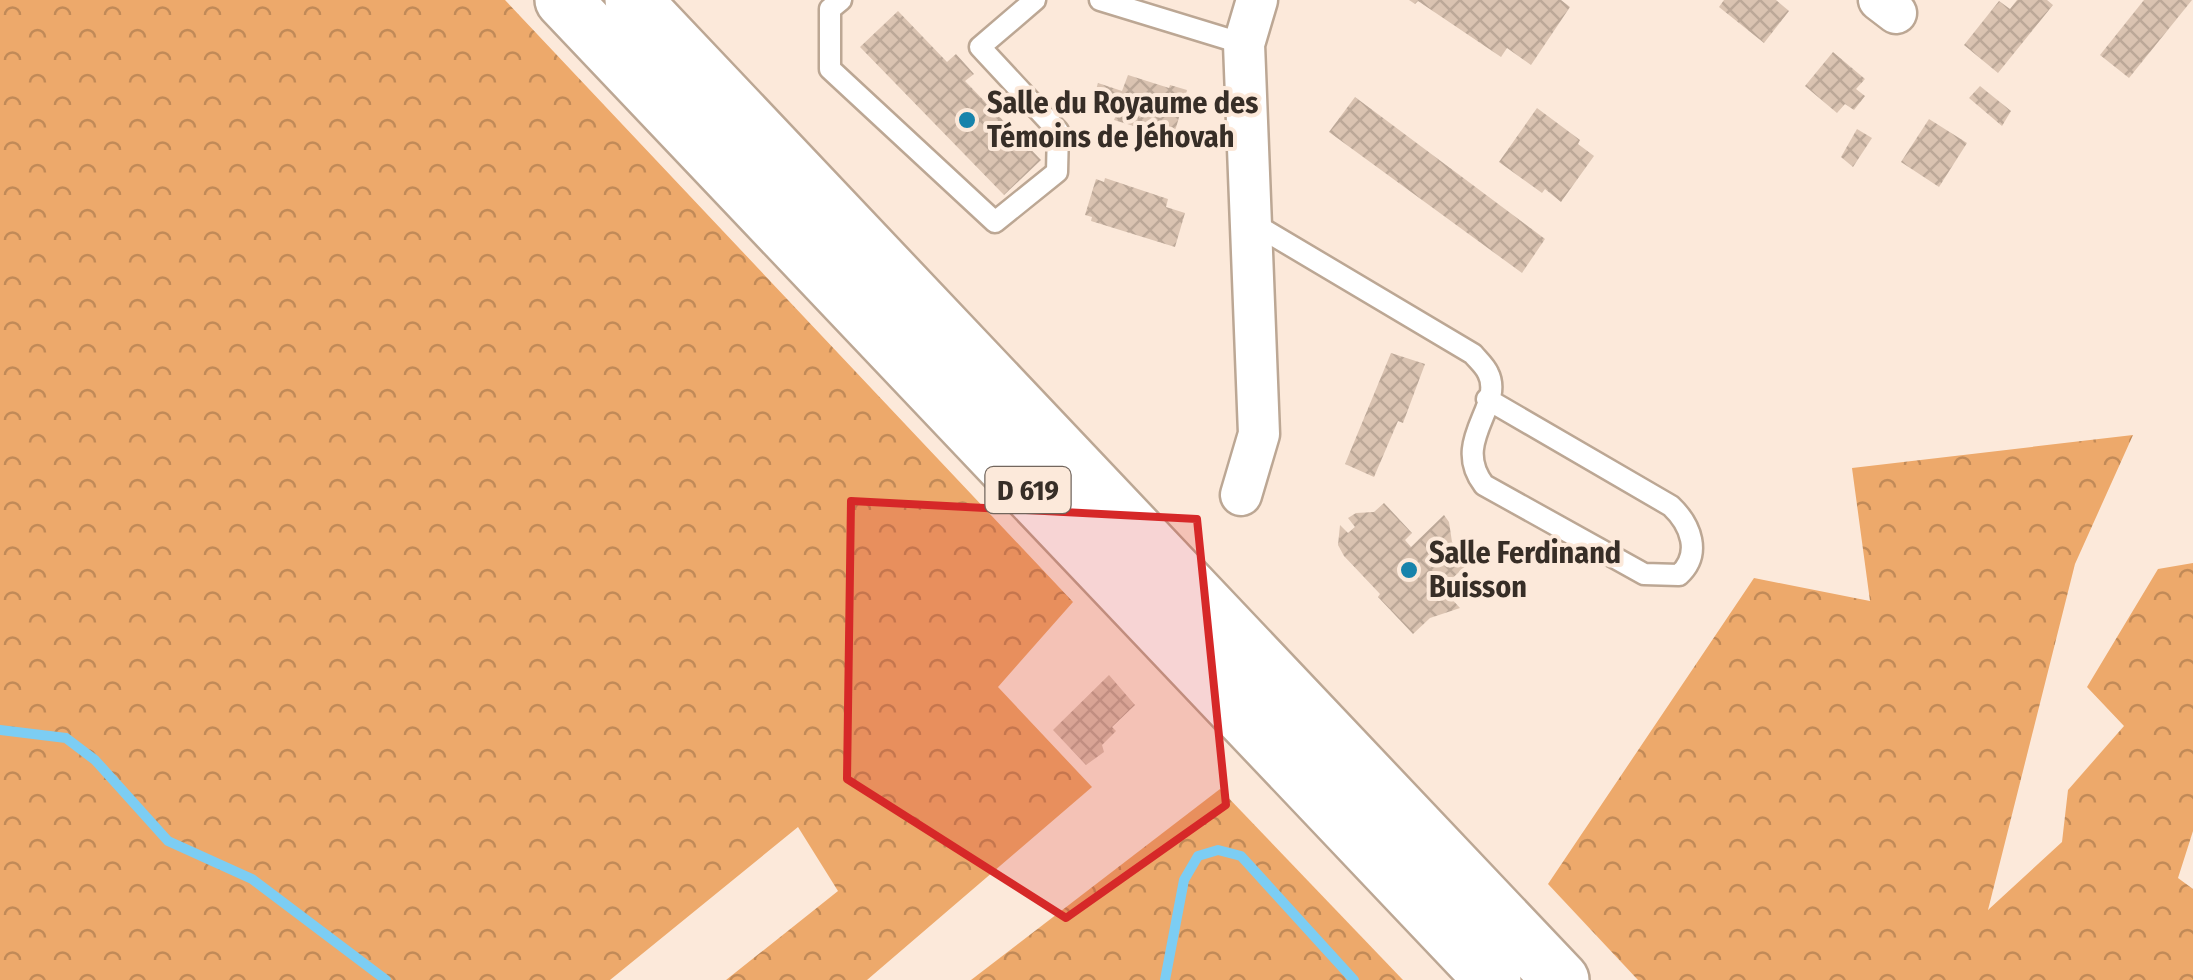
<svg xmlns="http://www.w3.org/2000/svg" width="2193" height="980" font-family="'Fira Sans Condensed',sans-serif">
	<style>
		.forest { fill: url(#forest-crowns) }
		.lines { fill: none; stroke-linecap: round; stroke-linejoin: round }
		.stream { stroke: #7ccdf3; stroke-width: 10 }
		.building { fill: url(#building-cross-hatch) }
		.lane-casing { stroke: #bca794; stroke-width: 25 }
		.street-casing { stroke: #bca794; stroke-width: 45 }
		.highway-casing { stroke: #bca794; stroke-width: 60 }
		.lane { stroke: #fff; stroke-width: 20 }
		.street { stroke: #fff; stroke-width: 40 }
		.highway { stroke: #fff; stroke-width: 55 }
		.marked { fill: #d62828; fill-opacity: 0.2; stroke: #d62828; stroke-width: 8; stroke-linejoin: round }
		.poi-dot { fill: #1783ab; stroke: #fce9da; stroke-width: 4 }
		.labels { text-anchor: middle; stroke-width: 8; stroke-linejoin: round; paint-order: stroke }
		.shield { fill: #fce9da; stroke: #72665d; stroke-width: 2.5 }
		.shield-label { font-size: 28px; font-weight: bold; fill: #372e27 }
		.poi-label { font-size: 30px; font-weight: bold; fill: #372e27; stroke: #fce9da; text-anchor: start }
	</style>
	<defs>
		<pattern id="forest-crowns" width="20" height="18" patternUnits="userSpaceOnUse" patternTransform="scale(2.5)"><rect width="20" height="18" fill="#eda96b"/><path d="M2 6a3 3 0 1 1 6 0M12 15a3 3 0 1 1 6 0" fill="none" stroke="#c18a58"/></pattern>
		<pattern id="building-cross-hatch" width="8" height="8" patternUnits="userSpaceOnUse" patternTransform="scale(2.5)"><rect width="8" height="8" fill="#dac3b1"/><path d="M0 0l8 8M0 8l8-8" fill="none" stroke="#bca898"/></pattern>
	</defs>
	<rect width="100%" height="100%" fill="#fce9da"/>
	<g class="forest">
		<path d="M0,0H505L1073,602L998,687L1092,787L867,980H726L838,891L798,827L610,980H0Z"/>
		<path d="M2133,435L2075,564L1988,910L2062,842L2068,790L2124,726L2087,687L2158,569L2193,563V831L2178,878L2193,889V980H1638L1548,884L1754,578L1870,601L1852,468Z"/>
		<path d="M1220,789L1403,980H971Z"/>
	</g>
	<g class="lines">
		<g class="stream">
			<path d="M0,730L66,738L95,760L168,841L252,879L386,980"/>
			<path d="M1165,980L1184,880L1198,856L1218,850L1241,856L1354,980"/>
		</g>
	</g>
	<g class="building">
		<path d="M1409,0H1561L1570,7L1531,65L1507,48L1501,57L1418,1L1415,4Z"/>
		<path d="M1724,0H1776L1789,11L1764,43L1719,7Z"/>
		<path d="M2017,0H2047L2053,5L1998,73L1964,45L1999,1L2010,9Z"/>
		<path d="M2144,0H2192L2129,78L2100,55Z"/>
		<path d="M898,11L947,62L956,54L974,74L965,81L1041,160L1004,195L860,47Z"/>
		<path d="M1833,52L1865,79L1856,89L1865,96L1854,110L1845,104L1837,113L1805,86Z"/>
		<path d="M1128,75L1169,88L1170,85L1187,90L1173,138L1114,120L1120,105L1094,96L1098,83L1122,91Z"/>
		<path d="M1980,86L2011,111L2002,126L1969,98Z"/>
		<path d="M1355,97L1545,239L1522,273L1329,132Z"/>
		<path d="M1537,108L1580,140L1578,144L1594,156L1561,202L1545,189L1542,193L1499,162Z"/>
		<path d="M1929,119L1967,143L1939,187L1901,162Z"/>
		<path d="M1857,129L1872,138L1853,167L1841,157Z"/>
		<path d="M1105,178L1168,199L1166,207L1185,213L1175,247L1091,221L1092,217L1085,215L1096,179L1104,182Z"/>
		<path d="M1391,353L1425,364L1403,423L1398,421L1374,477L1345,464Z"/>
		<path d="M1384,503L1412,533L1405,540L1411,547L1444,515L1449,522L1452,542L1471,561L1445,585L1440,579L1436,582L1460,608L1430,618L1413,634L1378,597L1380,594L1344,556L1338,545L1340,525L1348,533L1355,527L1348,518L1356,513L1374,512Z"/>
		<path d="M1109,675L1135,705L1112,727L1116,731L1102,745L1104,752L1086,765L1053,730Z"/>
	</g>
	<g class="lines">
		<g class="lane-casing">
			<g id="lane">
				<path d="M841,0L830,9V69L995,222L1057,172L1058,131L980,47L1035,0"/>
				<path d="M1100,0L1244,44"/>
				<path d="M1251,222L1473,354C1478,360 1485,366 1488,373C1505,406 1450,441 1484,485L1644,574L1679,575C1702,554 1691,525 1671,506L1487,399"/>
			</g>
		</g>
		<g class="street-casing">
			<g id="street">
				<path d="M1879,0L1896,13"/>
				<path d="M1241,495L1259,434L1244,44L1257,0"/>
			</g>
		</g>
		<g class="highway-casing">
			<g id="highway">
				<path d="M563,0L1493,980"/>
				<path d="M633,0L1561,980"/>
			</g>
		</g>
		<use href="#lane" class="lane"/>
		<use href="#street" class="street"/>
		<use href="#highway" class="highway"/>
	</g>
	<path class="marked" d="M851,501L1197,519L1226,805L1066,918L847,779Z"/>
	<g class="poi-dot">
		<circle cx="967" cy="120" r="10"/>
		<circle cx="1409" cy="570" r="10"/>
	</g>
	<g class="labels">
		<rect class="shield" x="985.5" y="467" width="85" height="46" rx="8"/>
		<g class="shield-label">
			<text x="1028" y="500">D 619</text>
		</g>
		<g class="poi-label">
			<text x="987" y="113">Salle du Royaume des<tspan x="987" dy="34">Témoins de Jéhovah</tspan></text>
			<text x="1429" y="563">Salle Ferdinand<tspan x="1429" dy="34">Buisson</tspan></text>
		</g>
	</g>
</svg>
